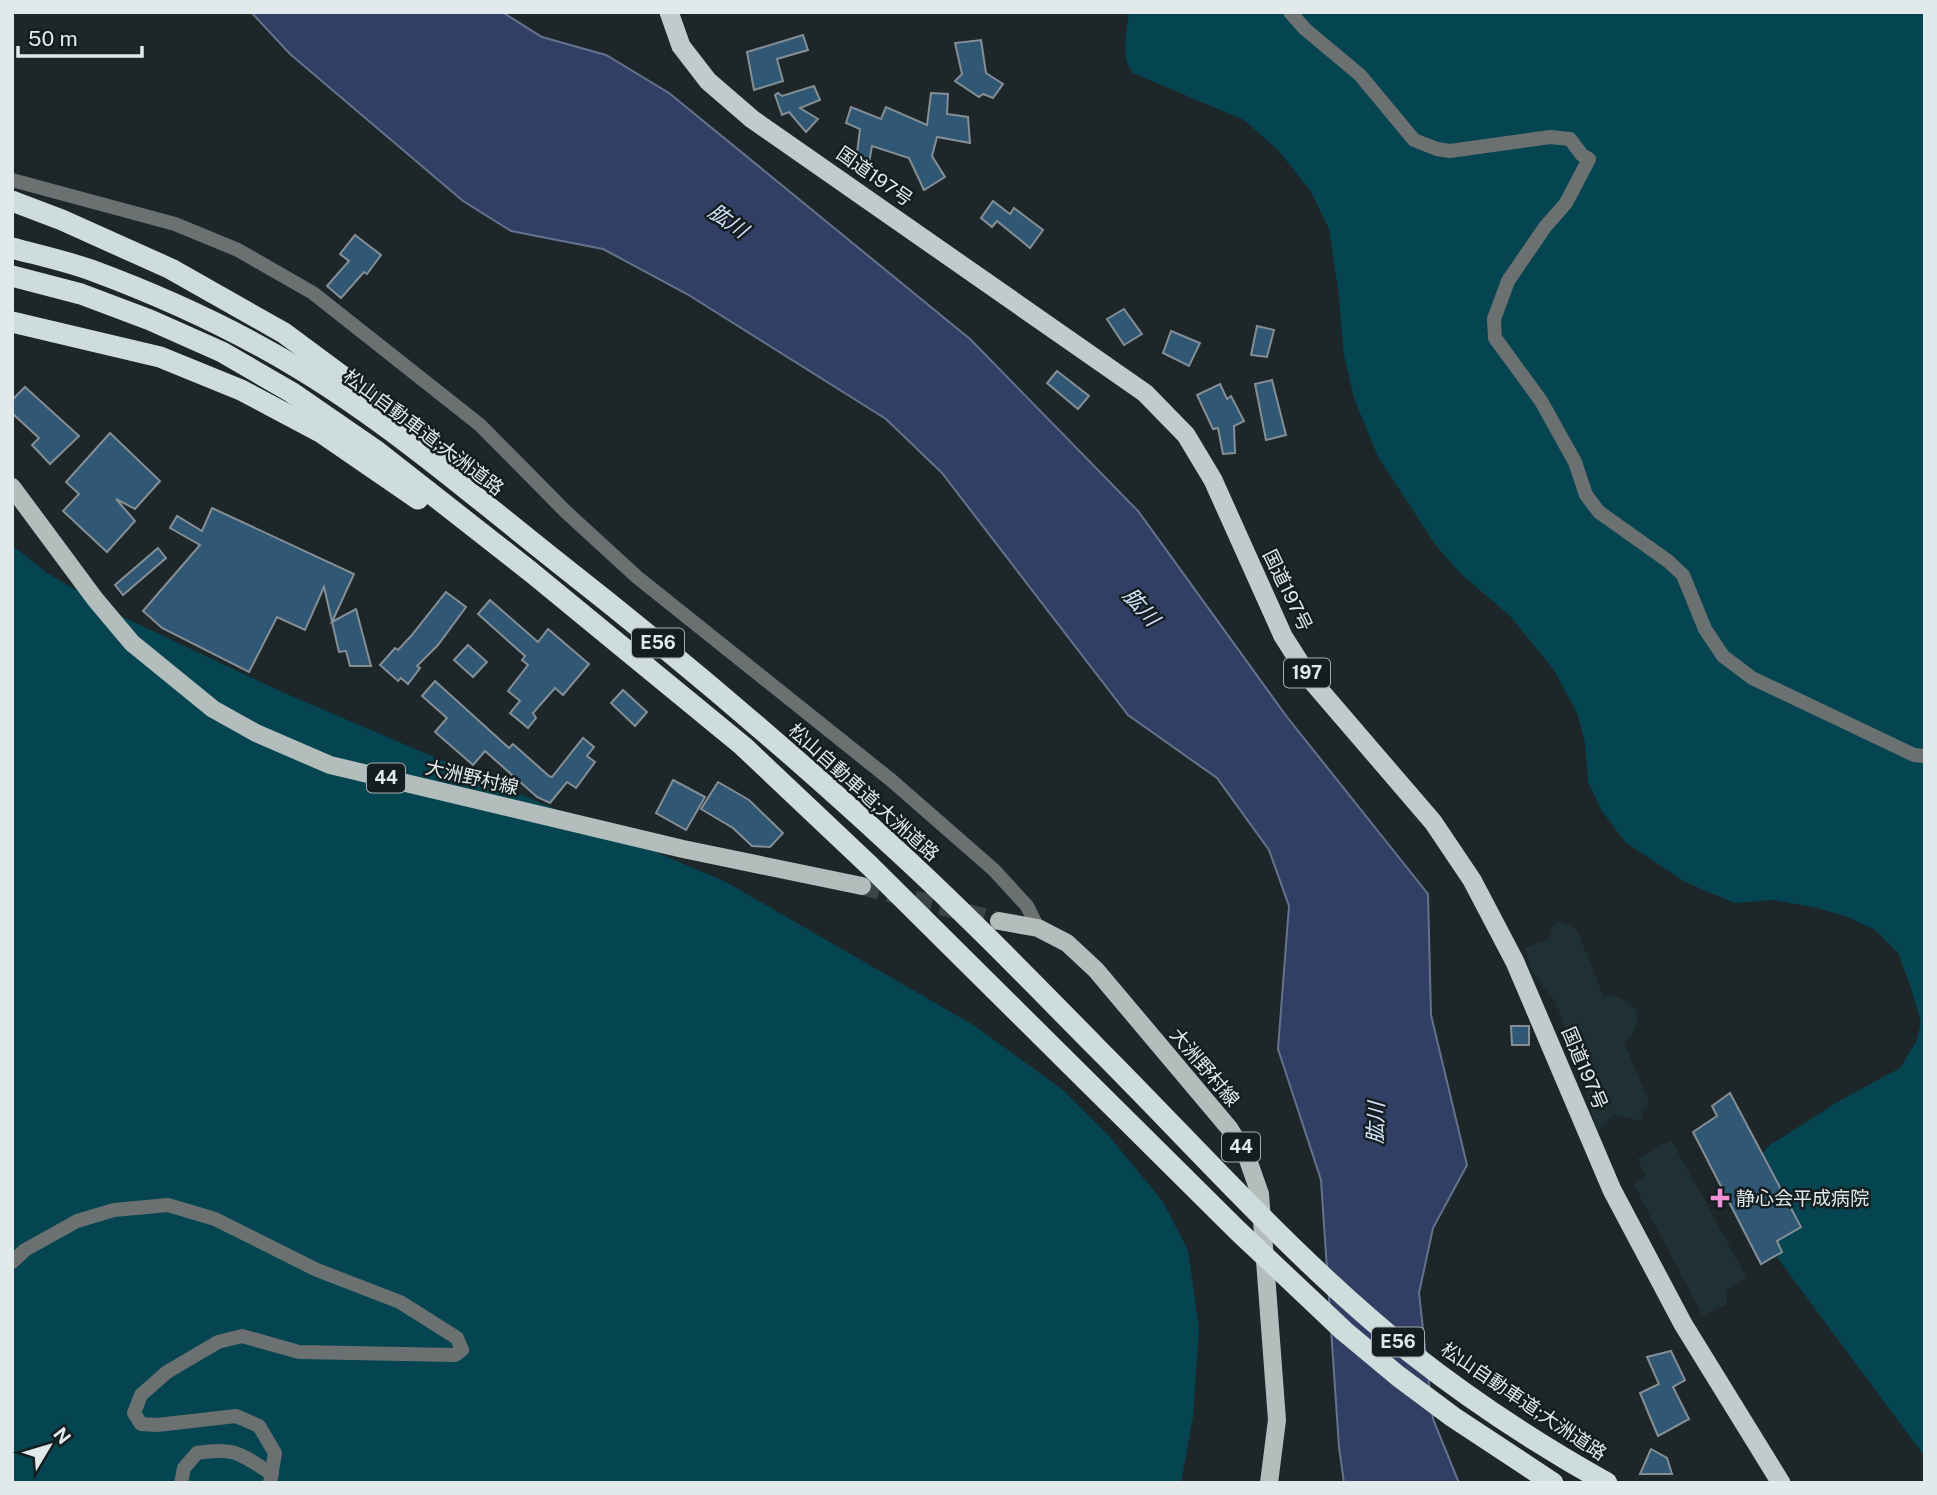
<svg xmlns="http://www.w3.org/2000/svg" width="1937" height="1495" font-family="'Public Sans','Noto Sans JP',sans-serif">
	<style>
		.built { fill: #203136 }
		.green { fill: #054451 }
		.water { fill: #303f63; stroke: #65728c; stroke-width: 2 }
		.building { fill: #305875; stroke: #858e95; stroke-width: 2 }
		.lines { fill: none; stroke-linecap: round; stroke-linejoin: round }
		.primary-tunnel { stroke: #3b4447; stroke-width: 18; stroke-dasharray: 18 9; stroke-linecap: butt }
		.minor { stroke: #6b7170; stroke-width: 14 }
		.primary { stroke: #b2bdbc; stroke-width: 18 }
		.trunk { stroke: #c0cccc; stroke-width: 19 }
		.motorway { stroke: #cedcdb; stroke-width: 21 }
		.poi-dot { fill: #f391d6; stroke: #141e20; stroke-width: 2.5 }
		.labels { text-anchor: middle; stroke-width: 5; stroke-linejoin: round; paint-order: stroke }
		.shield { fill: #141e20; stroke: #a4acae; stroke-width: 2 }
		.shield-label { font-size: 18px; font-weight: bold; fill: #e2e9eb }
		.street-label { font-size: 19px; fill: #e2e9eb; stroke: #141e20 }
		.poi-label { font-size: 19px; fill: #e2e9eb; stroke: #141e20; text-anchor: start }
		.water-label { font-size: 21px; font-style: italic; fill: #d4e1fb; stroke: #141e20 }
	</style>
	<rect width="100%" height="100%" fill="#1d272a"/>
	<g class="built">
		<path d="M1559,921L1577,929L1604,998L1611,995L1624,1000L1635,1008L1638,1021L1634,1031L1624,1043L1650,1104L1641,1109L1643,1118L1641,1121L1614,1114L1599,1131L1589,1108L1588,1074L1584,1062L1571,1046L1556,1002L1532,971L1524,948L1550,939L1551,929Z"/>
		<path d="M1671,1140L1747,1278L1727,1289V1304L1703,1316L1633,1183L1647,1176L1637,1159Z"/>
	</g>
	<g class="green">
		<path d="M1129,12H1925V1457L1779,1260L1752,1214L1749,1169L1770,1145L1839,1101L1900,1068L1917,1040L1921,1022L1911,988L1898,953L1875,930L1848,917L1817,908L1774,900L1735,903L1685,882L1626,843L1602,811L1588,782L1585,743L1577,713L1554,670L1510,616L1459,572L1435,544L1378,457L1354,398L1344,355L1338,288L1329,229L1311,192L1279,151L1244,120L1133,73C1120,57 1127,31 1129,12Z"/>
		<path d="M12,545L47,573L121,616L280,691L726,882L975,1026L1063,1090L1110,1137L1163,1202L1188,1250L1199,1328L1193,1417L1181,1483H12Z"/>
	</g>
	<path class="water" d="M251,12H502L542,37L606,55L669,93L970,339L1138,511L1287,717L1428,894L1431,1015L1467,1165L1433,1228L1419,1293L1433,1419L1459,1483H1344L1339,1447L1321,1180L1278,1049L1289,906L1269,850L1217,778L1128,715L942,473L886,419L687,294L603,249L511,231L463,201L290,54Z"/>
	<g class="building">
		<path d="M803,35L808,50L777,59L783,81L754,90L747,52Z"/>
		<path d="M981,40L986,73L1003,84L993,98L983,94L979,97L955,81L962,74L955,43Z"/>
		<path d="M814,86L820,100L800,108L818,119L806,132L789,112L782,115L775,95L778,93L782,96Z"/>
		<path d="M931,93L948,94L947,114L968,117L970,143L937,137L932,156L945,177L924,190L909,158L872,146L869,163L856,161L860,129L846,123L851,107L881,119L886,107L927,125Z"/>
		<path d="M993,201L1010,214L1014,208L1043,230L1030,248L997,221L992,227L981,218Z"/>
		<path d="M355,235L381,255L367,274L364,272L341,298L327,286L349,261L340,254Z"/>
		<path d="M1124,309L1142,334L1124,345L1107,319Z"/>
		<path d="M1257,326L1274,330L1267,357L1251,355Z"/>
		<path d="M1171,331L1200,343L1189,366L1163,353Z"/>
		<path d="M1057,371L1089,396L1078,409L1047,383Z"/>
		<path d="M1272,380L1286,435L1266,440L1255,384Z"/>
		<path d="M1220,384L1227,399L1231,396L1244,421L1234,426L1235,453L1223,454L1218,428L1213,429L1197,395Z"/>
		<path d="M25,387L79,436L50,464L32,445L39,438L12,413V400Z"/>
		<path d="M110,433L160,481L135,509L116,499L135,521L107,552L63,511L79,494L66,482Z"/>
		<path d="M212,508L354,574L332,622L356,609L371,666H350L346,651L339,652L324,587L305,630L277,617L249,672L162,628L143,611L200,545L170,528L177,516L202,531Z"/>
		<path d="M158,548L166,558L123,595L115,585Z"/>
		<path d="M446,592L466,607L438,645L417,666L420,668L408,684L401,678L398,681L380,665L395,648L398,650L411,636Z"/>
		<path d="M490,600L538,642L548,629L589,664L563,695L555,688L533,713L536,718L528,728L510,713L520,701L508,691L528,665L522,660L525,656L478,614Z"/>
		<path d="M468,645L487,662L473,677L454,660Z"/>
		<path d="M435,681L509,748L513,744L549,776L552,777L583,738L594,747L587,756L595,762L576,788L567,782L550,803L537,797L485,751L473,765L435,732L447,718L422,696Z"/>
		<path d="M623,690L647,712L635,726L611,703Z"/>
		<path d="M673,780L705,797L686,830L656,813Z"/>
		<path d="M718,782L749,800L783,833L770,847L752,846L733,828L701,809Z"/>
		<path d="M1511,1026H1529V1045H1512Z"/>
		<path d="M1730,1093L1801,1227L1777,1241L1782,1252L1761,1264L1693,1132L1717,1116L1712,1106Z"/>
		<path d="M1671,1351L1685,1380L1673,1387L1689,1419L1658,1436L1640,1393L1659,1384L1647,1357Z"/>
		<path d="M1651,1449L1667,1458L1672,1474H1640Z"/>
	</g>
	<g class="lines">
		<path class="primary-tunnel" d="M862,886L999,921"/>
		<g class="minor">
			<path d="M1290,12L1305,29L1360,75L1414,140L1437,149L1450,151L1550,137L1570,139L1582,155L1589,159L1566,203L1545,227L1508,281L1494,319L1495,338L1541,401L1575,462L1586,495L1599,512L1668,561L1683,575L1705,629L1723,656L1752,678L1914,755L1925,756"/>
			<path d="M12,180L175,224L238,250L313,293L480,425L565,511L637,577L891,780L994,870L1027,906L1038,928"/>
			<path d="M12,1262L25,1250L77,1221L114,1210L168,1205L215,1219L317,1270L400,1302L457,1338L462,1350L455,1355L299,1352L242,1336L218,1342L167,1372L141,1395L134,1413L141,1424L157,1425L236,1416L259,1426L275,1453L270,1483"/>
			<path d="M181,1483L184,1468L197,1453C236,1447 240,1454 272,1474"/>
		</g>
		<g class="primary">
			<path d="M12,487L95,599L132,643L213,709L256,733L330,765L683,849L862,886"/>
			<path d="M999,921L1038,928L1067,943L1096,970L1229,1128L1247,1157L1260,1194L1277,1420L1269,1483"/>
		</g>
		<path class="trunk" d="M669,12L681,46L708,81L752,119L1145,393L1186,435L1213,480L1283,636L1311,680L1433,822L1472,880L1515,962L1612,1190L1683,1324L1781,1483"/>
		<g class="motorway">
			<path d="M12,201L62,220L171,269L284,333L396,416L447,459"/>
			<path d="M12,248C38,255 65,261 91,270C164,297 236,330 303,371C393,426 474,496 556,561C672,652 784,746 892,846C962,910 1029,979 1096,1047C1199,1150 1297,1262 1411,1353C1472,1401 1539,1445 1607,1483"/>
			<path d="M12,276L81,294L150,320L222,352L291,392L378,452L531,572L743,746L870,866L1238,1231L1344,1331L1398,1376L1453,1417L1553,1483"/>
			<path d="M12,322L160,357L241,390L322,433L418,499"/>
		</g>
	</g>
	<path class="poi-dot" d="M1716.5 1187.5h7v7h7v7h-7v7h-7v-7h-7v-7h7z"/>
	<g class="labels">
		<g class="shield">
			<rect x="632" y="628.5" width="52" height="29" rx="5"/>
			<rect x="1284" y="658.5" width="46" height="29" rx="5"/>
			<rect x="367" y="763.5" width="38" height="29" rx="5"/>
			<rect x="1222" y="1132.5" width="38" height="29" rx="5"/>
			<rect x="1372" y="1327.5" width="52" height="29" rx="5"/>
		</g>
		<g class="shield-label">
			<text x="658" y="649">E56</text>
			<text x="1307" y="679">197</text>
			<text x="386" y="784">44</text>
			<text x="1241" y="1153">44</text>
			<text x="1398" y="1348">E56</text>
		</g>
		<g class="street-label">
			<text transform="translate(875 176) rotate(35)" y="7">国道197号</text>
			<text transform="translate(424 432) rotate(37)" y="7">松山自動車道;大洲道路</text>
			<text transform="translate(1288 590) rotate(64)" y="7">国道197号</text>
			<text transform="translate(472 777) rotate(13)" y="7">大洲野村線</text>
			<text transform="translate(864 792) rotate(42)" y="7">松山自動車道;大洲道路</text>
			<text transform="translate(1205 1067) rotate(50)" y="7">大洲野村線</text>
			<text transform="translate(1585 1068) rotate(67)" y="7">国道197号</text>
			<text transform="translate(1524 1401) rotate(34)" y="7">松山自動車道;大洲道路</text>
		</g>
		<g class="poi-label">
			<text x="1736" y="1205">静心会平成病院</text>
		</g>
		<g class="water-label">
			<text transform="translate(728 221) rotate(35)" y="7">肱川</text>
			<text transform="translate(1141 607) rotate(48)" y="7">肱川</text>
			<text transform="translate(1376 1123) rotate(-88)" y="7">肱川</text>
		</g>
	</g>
	<rect width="1937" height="1495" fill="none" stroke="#e2e9eb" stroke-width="28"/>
	<g transform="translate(49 1446) rotate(52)" stroke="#141e20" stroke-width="5" paint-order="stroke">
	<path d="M0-5L12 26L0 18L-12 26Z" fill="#e2e9eb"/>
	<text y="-10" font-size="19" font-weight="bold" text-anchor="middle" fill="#e2e9eb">N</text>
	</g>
	<path d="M18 46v10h124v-10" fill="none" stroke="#e2e9eb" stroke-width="3.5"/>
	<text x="28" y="46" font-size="21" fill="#e2e9eb" stroke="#141e20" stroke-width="5" paint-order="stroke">50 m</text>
</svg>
